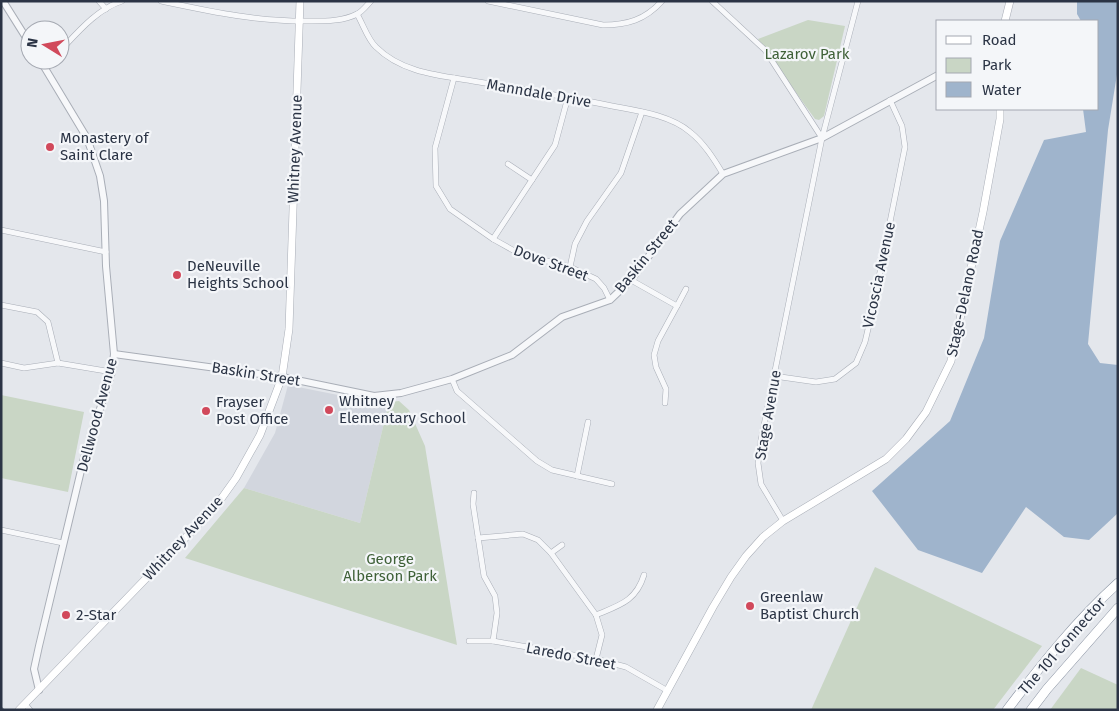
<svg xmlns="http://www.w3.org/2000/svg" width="1119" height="711" font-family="'Fira Sans',sans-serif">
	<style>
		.built { fill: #d2d6de }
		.green { fill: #c9d6c5 }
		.water { fill: #9fb4cc }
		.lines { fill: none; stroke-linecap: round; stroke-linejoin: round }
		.minor-casing { stroke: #a9aeb7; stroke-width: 6 }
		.tertiary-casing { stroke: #a9aeb7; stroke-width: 8 }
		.secondary-casing { stroke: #a9aeb7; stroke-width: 8 }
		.motorway-casing { stroke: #8b94a3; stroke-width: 10 }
		.minor { stroke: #f7f8fa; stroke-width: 5 }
		.tertiary { stroke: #f7f8fa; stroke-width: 6 }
		.secondary { stroke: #fff; stroke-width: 7 }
		.motorway { stroke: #fff; stroke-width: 9 }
		.rail-casing { stroke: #7d8696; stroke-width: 3 }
		.rail { stroke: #f4f6f9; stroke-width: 1; stroke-dasharray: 4; stroke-linecap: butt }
		.poi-dot { fill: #d1495b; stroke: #f4f6f9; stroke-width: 2 }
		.labels { text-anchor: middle; stroke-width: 4.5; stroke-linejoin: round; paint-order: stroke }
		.park-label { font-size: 15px; fill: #3f6138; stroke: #f4f6f9 }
		.street-label { font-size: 15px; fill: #2b3445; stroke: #f4f6f9 }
		.poi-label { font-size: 15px; fill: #2b3445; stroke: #f4f6f9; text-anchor: start }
	</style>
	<rect width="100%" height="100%" fill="#e4e7ec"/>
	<path class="built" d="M288,385L368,401L389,402L360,523L244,488L275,433Z"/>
	<g class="green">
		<path d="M808,20L845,26L824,116L819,120L815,119L807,108L758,39Z"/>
		<path d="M1,395L84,412L68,492L1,478Z"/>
		<path d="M399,401L409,410L425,446L457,645L185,558L244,488L360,523L389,402Z"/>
		<path d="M875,567L1042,646L993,710H811Z"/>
		<path d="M1081,668L1118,685V710H1050Z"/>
	</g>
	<path class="water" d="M1077,1H1118V68L1108,130L1088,344L1100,363L1118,365V513L1089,540L1064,537L1026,507L982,573L918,550L872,491L950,421L984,338L1000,241L1044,140L1086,132L1083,109H1098V21H1081L1077,14Z"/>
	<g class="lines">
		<g class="minor-casing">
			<g id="minor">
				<path d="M99,1L106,9"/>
				<path d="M161,1C213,12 259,22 312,21C326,21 344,21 357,14C362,12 367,5 371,1"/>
				<path d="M488,1L603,25C627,25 645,20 662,1"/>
				<path d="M712,1L765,50L822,138"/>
				<path d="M357,14C363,24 368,40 376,47C400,71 434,75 467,80C515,88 564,96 612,106C638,111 670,115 690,132C704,143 714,159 723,174"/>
				<path d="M60,51C77,33 97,9 122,1"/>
				<path d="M44,67L51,60"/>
				<path d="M454,78L435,148L436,186L450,209L493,239L520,254L570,267L596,279L604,288L610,300"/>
				<path d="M508,164L532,180"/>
				<path d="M1,230L106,252"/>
				<path d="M493,239L555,145L568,97"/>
				<path d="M570,267L575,244L587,221L621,173L642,112"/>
				<path d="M631,280L677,306L658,341L654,355L656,367L666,389L665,403"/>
				<path d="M1,305L37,312L48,322L58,363"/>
				<path d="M677,306L686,289"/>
				<path d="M1,363L24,368L58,363L112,372"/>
				<path d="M774,376L816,382L835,379L856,363L865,342L872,312L905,147L902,126L890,100"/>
				<path d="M452,379L457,391L537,461L552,470L612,484"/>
				<path d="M577,476L588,422"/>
				<path d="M474,493L473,504L484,576L495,596L497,613L493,641"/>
				<path d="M783,521L761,484L758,463L761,440L822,138L858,1"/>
				<path d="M1,530L63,543"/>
				<path d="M478,538L523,534L538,540L551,553L596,615L602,635L596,659"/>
				<path d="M551,553L562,545"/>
				<path d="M596,615C620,605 636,601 644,575"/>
				<path d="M469,641H493L596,659L626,667L668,691"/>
				<path d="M25,704L30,710"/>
			</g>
		</g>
		<g class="tertiary-casing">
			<g id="tertiary">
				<path d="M3,1L30,44"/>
				<path d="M114,354L282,377L374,396L401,393L452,379L512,355L562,317L610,300L631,280L680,214L723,174L822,138L938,75"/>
				<path d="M39,690L34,669L39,646L84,458L112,372L114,354L106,266L104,201L100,176L87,138L40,60"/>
			</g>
		</g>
		<g class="secondary-casing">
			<g id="secondary">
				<path d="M1005,21L1010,1"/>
				<path d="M19,710L216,506L236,478L260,435L282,377L289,329L300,1"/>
				<path d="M657,710L713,607L731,577L746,556L763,537L783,521L886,459L906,439L926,412L951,361L983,212L1000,119V109"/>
			</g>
		</g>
		<g class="motorway-casing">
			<g id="motorway">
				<path d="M1007,710C1041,665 1076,621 1118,583"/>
				<path d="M1031,710L1047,689L1118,608"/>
			</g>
		</g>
		<use href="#minor" class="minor"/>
		<use href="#tertiary" class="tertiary"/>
		<use href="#secondary" class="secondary"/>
		<use href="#motorway" class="motorway"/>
		<g class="rail-casing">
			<path id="rail" d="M1,708L3,710"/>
		</g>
		<use href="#rail" class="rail"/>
	</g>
	<g class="poi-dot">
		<circle cx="50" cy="147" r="5"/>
		<circle cx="177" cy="275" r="5"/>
		<circle cx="329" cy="410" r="5"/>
		<circle cx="206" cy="411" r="5"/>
		<circle cx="750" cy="606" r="5"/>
		<circle cx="66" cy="615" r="5"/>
	</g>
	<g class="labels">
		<g class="park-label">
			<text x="807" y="59">Lazarov Park</text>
			<text x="390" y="564">George<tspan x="390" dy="17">Alberson Park</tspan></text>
		</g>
		<g class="street-label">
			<text transform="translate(539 93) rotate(10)" y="5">Manndale Drive</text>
			<text transform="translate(295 149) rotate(-88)" y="5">Whitney Avenue</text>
			<text transform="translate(646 256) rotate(-51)" y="5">Baskin Street</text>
			<text transform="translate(551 263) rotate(20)" y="5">Dove Street</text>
			<text transform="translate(879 275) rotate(-78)" y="5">Vicoscia Avenue</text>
			<text transform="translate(965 293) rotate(-78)" y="5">Stage-Delano Road</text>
			<text transform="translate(256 374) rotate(9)" y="5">Baskin Street</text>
			<text transform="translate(97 415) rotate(-75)" y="5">Dellwood Avenue</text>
			<text transform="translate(768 415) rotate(-80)" y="5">Stage Avenue</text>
			<text transform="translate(183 538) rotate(-47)" y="5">Whitney Avenue</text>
			<text transform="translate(1062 646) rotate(-49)" y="5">The 101 Connector</text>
			<text transform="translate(571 656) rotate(11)" y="5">Laredo Street</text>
		</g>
		<g class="poi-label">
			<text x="60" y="143">Monastery of<tspan x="60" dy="17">Saint Clare</tspan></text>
			<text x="187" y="271">DeNeuville<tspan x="187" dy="17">Heights School</tspan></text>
			<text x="339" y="406">Whitney<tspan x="339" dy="17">Elementary School</tspan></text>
			<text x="216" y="407">Frayser<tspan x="216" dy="17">Post Office</tspan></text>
			<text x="760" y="602">Greenlaw<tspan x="760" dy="17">Baptist Church</tspan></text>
			<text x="76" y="620">2-Star</text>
		</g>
	</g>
	<rect width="1119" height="711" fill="none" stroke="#2b3445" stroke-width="5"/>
	<rect x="936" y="20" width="162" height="90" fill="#f4f6f9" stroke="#a4a8b1"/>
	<rect x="946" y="36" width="25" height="8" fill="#ffffff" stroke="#a4a8b1"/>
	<text x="982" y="45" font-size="15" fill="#2b3445">Road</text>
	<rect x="946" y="58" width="25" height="15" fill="#c9d6c5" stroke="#a4a8b1"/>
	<text x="982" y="70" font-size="15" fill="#2b3445">Park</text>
	<rect x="946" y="82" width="25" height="15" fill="#9fb4cc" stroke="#a4a8b1"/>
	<text x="982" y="95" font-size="15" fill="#2b3445">Water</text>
	<g transform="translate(45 45) rotate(280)"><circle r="24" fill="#f4f6f9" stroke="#a4a8b1"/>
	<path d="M0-4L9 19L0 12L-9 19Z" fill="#d1495b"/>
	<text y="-8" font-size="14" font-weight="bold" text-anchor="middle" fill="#2b3445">N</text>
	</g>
</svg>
